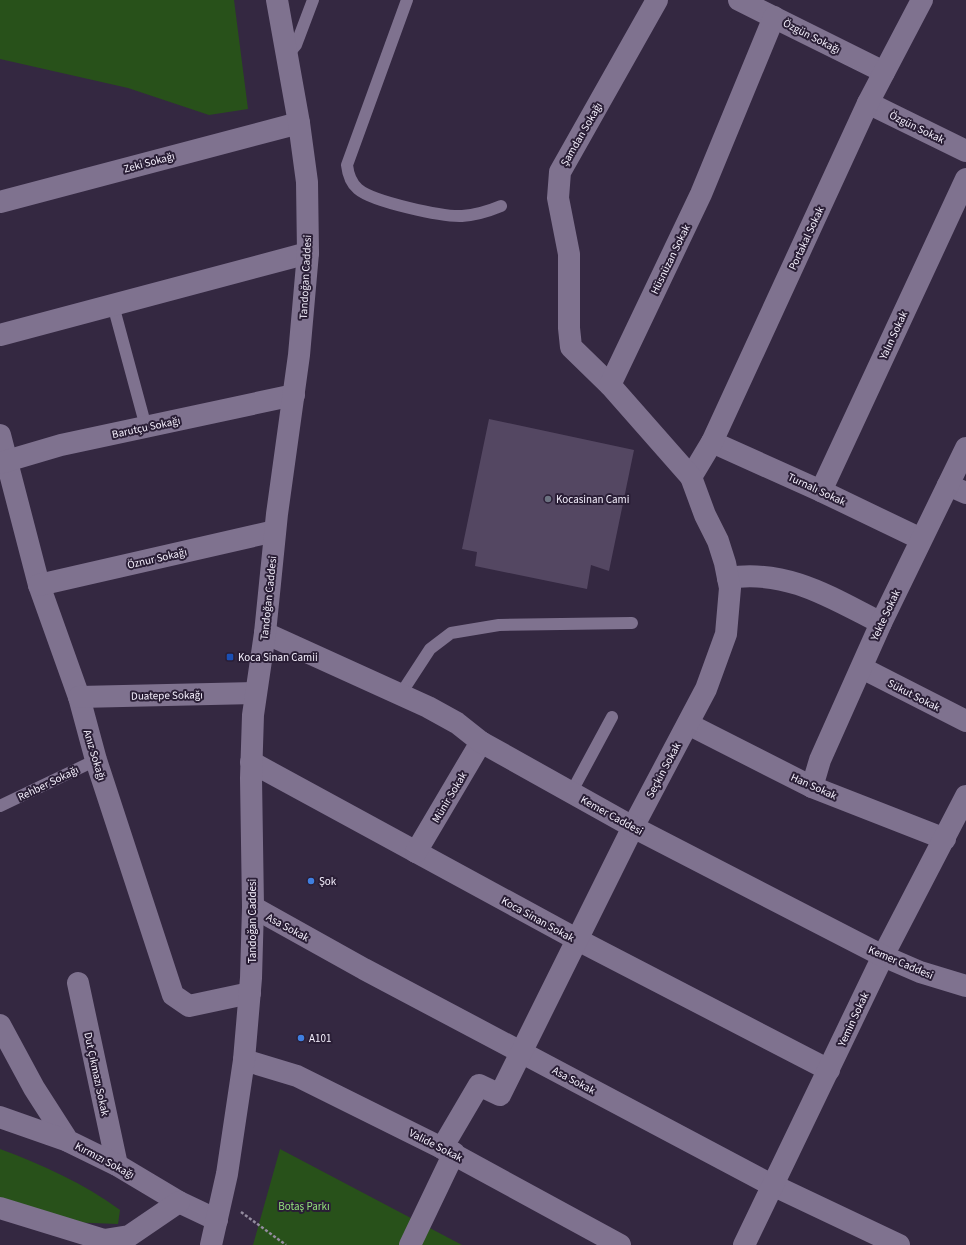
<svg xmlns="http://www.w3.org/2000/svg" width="966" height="1245" font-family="'Source Sans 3',sans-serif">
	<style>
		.green { fill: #28511a }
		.building { fill: #544762 }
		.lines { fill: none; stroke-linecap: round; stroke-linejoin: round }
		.path { stroke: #948c9f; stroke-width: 2.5; stroke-dasharray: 3 2; stroke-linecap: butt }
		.service { stroke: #7f728f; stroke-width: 12 }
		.minor { stroke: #7f728f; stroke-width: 22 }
		.tertiary { stroke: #7f728f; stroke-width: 22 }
		.worship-dot { fill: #6b7280; stroke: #2a1e36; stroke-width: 1.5 }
		.transit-dot { fill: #1a4fb4; stroke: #2a1e36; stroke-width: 1.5 }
		.shop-dot { fill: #3f7fe0; stroke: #2a1e36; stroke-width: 1.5 }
		.labels { text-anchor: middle; stroke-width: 4; stroke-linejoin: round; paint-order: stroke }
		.street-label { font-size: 11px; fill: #f5f0fd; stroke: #2a1e36 }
		.poi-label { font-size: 11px; fill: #f5f0fd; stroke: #2a1e36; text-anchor: start }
		.park-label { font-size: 11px; fill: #93e07b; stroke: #2a1e36 }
	</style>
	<rect width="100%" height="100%" fill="#342841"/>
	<g class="green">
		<path d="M0,0H234L248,109L209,115L128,88L0,59Z"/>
		<path d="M0,1149C43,1165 83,1183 120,1210L118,1224L67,1222L0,1203Z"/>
		<path d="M280,1149L462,1245H253Z"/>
	</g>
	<path class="building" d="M489,419L634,450L609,571L591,565L587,589L475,566L477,552L462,549Z"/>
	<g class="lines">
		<path class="path" d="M241,1212L286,1245"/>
		<g class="service">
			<path d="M407,0L347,165C348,174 351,183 358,189C373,202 443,217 462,216C476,215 489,211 501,206"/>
			<path d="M286,53L291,51L296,45L313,0"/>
			<path d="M113,305L146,427"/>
			<path d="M400,695L430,649L451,633L499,625L632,623"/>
			<path d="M571,793L612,717"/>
			<path d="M0,806L96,760"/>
		</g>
		<g class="minor">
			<path d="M739,0L884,72"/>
			<path d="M868,103L966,151"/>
			<path d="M0,202L299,123"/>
			<path d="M0,335L308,253"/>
			<path d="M610,385L571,347L569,328V254L558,198L560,172L657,0"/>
			<path d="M0,435L39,585L79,697L96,760L173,995L189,1006L250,993"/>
			<path d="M712,442L821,491L921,539"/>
			<path d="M0,463L61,445L294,395"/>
			<path d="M691,477L712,442L868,103L922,0"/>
			<path d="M948,485L966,493"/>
			<path d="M821,491L966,179"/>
			<path d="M728,578C787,569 830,597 881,623"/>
			<path d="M39,585L275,531"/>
			<path d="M862,668L966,721"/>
			<path d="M79,697L255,693"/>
			<path d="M688,724L812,787L945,839"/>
			<path d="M251,762L578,940L829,1070"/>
			<path d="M812,787L820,760L881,623L966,448"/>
			<path d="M416,852L481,742"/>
			<path d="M253,907L364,969L766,1182L899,1245"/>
			<path d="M78,983L117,1165"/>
			<path d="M0,1025L34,1088L68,1141L117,1165L179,1202L217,1220"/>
			<path d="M244,1060L297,1076L442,1148L620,1245"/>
			<path d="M0,1117L68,1141"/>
			<path d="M442,1148L479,1085L500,1095L633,827L706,689L726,634L730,588L725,563L718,541L705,515L691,477L610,385L701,194L774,17"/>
			<path d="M0,1208L104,1240L129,1236L179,1202"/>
			<path d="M410,1245L454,1153"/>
			<path d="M744,1245L883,956L966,796"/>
		</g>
		<g class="tertiary">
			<path d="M265,633L428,707L457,723L481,742L633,827L883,956L920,972L966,986"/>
			<path d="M211,1245L227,1174L244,1060L251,978L253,907L251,778L253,715L265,633L277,514L299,355L308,253L307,182L299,123L277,0"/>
		</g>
	</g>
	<circle class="worship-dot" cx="548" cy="499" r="4"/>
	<rect class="transit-dot" x="226" y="653" width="8" height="8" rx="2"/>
	<g class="shop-dot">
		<circle cx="311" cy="881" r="4"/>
		<circle cx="301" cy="1038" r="4"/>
	</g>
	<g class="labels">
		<g class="street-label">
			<text transform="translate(812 36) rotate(27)" y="4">Özgün Sokağı</text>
			<text transform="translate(917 127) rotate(26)" y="4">Özgün Sokak</text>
			<text transform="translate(581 134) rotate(-60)" y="4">Şamdan Sokağı</text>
			<text transform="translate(149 162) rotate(-15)" y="4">Zeki Sokağı</text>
			<text transform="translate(806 238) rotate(-65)" y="4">Portakal Sokak</text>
			<text transform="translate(670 259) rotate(-64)" y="4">Hüsnüzan Sokak</text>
			<text transform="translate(305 277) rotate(-87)" y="4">Tandoğan Caddesi</text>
			<text transform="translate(893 335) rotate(-65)" y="4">Yalın Sokak</text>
			<text transform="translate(146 427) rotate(-12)" y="4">Barutçu Sokağı</text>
			<text transform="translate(817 489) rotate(25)" y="4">Turnalı Sokak</text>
			<text transform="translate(157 558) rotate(-13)" y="4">Öznur Sokağı</text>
			<text transform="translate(268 598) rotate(-84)" y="4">Tandoğan Caddesi</text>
			<text transform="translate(885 615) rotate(-65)" y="4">Yekte Sokak</text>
			<text transform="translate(167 695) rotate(-1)" y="4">Duatepe Sokağı</text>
			<text transform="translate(914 695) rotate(27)" y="4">Sükut Sokak</text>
			<text transform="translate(95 755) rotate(73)" y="4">Anız Sokağı</text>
			<text transform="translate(663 770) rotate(-62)" y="4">Seçkin Sokak</text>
			<text transform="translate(48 783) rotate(-26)" y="4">Rehber Sokağı</text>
			<text transform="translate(814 786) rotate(24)" y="4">Han Sokak</text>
			<text transform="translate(449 797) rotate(-59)" y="4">Münir Sokak</text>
			<text transform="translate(612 815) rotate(29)" y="4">Kemer Caddesi</text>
			<text transform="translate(538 919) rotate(29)" y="4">Koca Sinan Sokak</text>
			<text transform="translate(252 921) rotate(-90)" y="4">Tandoğan Caddesi</text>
			<text transform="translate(288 927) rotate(29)" y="4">Asa Sokak</text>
			<text transform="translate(901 962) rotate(23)" y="4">Kemer Caddesi</text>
			<text transform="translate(853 1019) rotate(-65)" y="4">Yemin Sokak</text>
			<text transform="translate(97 1074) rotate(78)" y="4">Dut Çıkmazı Sokak</text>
			<text transform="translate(574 1080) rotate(28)" y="4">Asa Sokak</text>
			<text transform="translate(436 1145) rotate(27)" y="4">Valide Sokak</text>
			<text transform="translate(105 1160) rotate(28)" y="4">Kırmızı Sokağı</text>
		</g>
		<g class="poi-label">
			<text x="556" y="503">Kocasinan Cami</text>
			<text x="238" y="661">Koca Sinan Camii</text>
			<text x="319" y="885">Şok</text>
			<text x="309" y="1042">A101</text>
		</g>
		<g class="park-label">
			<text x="304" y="1210">Botaş Parkı</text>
		</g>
	</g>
</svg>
